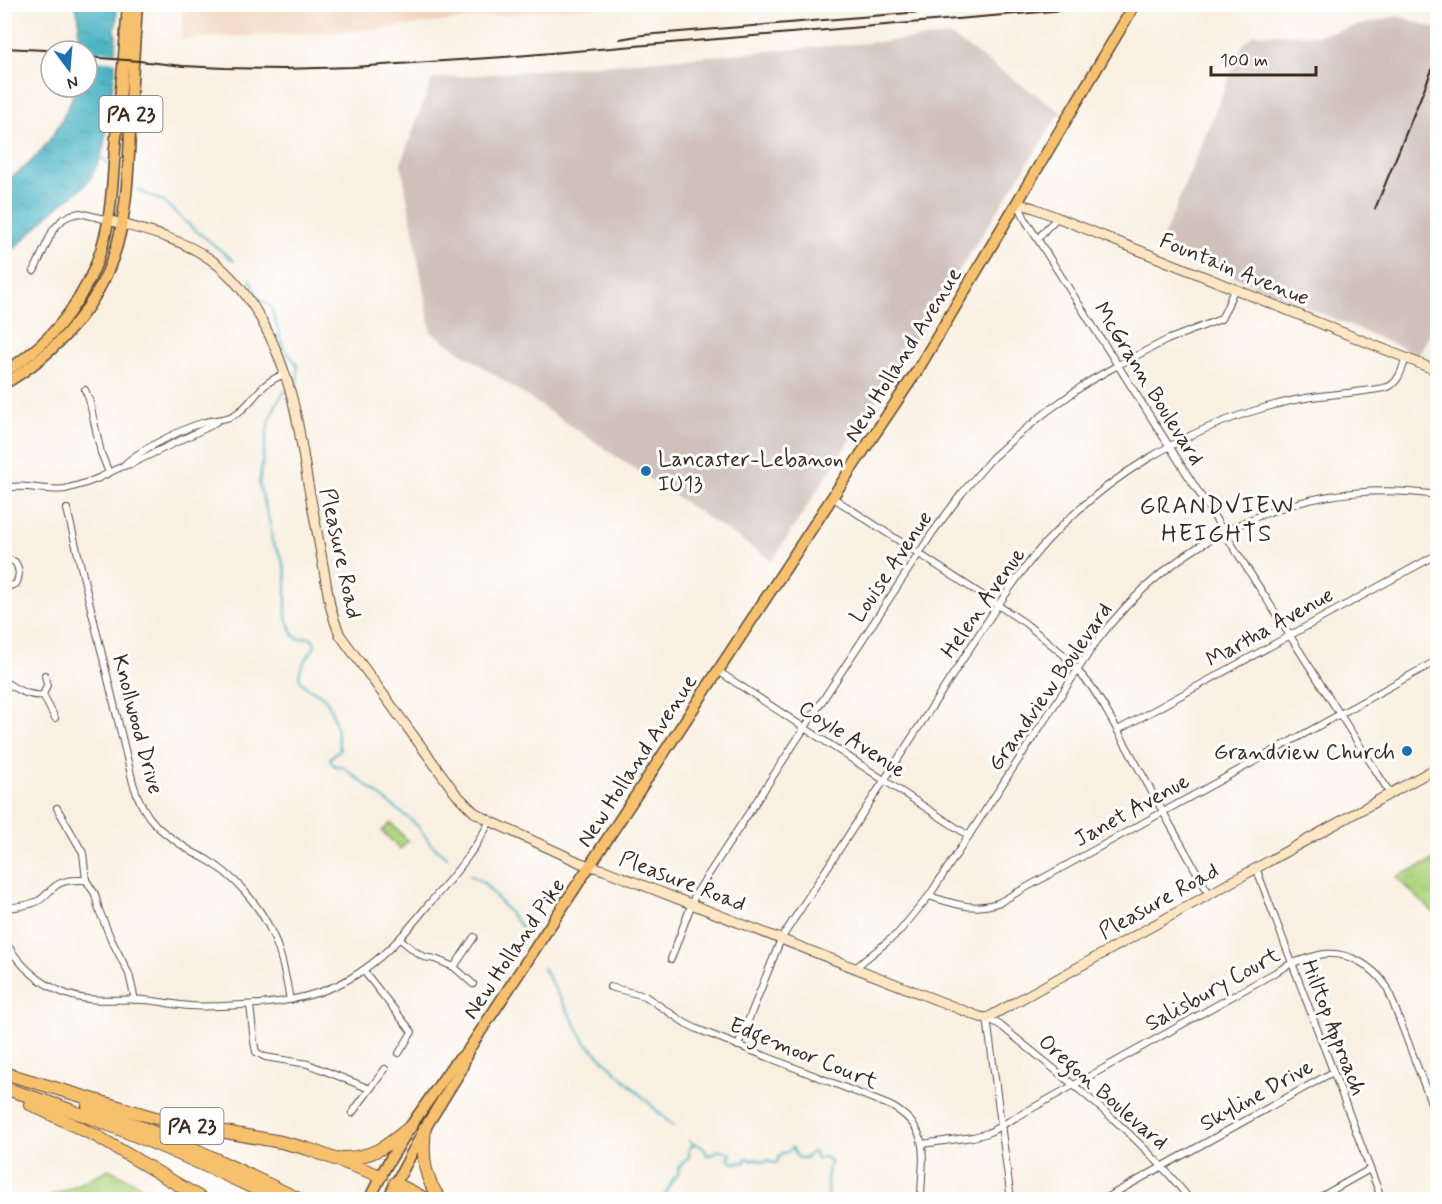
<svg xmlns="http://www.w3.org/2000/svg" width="1442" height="1204" font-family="Mynerve,sans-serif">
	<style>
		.built { fill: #f3d4be }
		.industrial { fill: #cfc0ba }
		.grass { fill: url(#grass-tufts); stroke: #74804e; stroke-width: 1.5 }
		.garden { fill: #aed57f; stroke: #74804e; stroke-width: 1.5 }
		.water { fill: url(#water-ripples); stroke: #406e70; stroke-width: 1.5 }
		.pier { fill: #f9f0e2 }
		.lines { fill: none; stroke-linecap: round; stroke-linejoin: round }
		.stream { stroke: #46b3c3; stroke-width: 2 }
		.street-casing { stroke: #58483b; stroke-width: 8 }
		.secondary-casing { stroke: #58483b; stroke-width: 11 }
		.primary-casing { stroke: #58483b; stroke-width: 13 }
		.highway-casing { stroke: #58483b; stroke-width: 14 }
		.street { stroke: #fff; stroke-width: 6 }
		.secondary { stroke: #fce6c4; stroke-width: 9 }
		.primary { stroke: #f7c06c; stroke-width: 10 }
		.highway { stroke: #f7c06c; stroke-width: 12 }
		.rail { stroke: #3b2a1e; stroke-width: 2 }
		.poi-dot { fill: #1f6fb2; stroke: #fff; stroke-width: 2 }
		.labels { text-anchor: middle; stroke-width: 6; stroke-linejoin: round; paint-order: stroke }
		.shield { fill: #fff; stroke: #766a62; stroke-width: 1.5 }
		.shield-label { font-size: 21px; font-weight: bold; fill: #3b2a1e }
		.street-label { font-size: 22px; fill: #3b2a1e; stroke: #fff }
		.poi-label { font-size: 22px; fill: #3b2a1e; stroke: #fff; text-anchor: start }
		.neighbourhood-label { font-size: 24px; letter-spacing: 1.5px; fill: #3b2a1e; stroke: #fff }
	</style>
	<defs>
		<pattern id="grass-tufts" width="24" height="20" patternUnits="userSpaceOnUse" patternTransform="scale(1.5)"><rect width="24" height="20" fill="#aed57f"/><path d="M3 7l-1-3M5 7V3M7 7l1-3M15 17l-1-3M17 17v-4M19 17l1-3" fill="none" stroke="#97b76d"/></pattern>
		<pattern id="water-ripples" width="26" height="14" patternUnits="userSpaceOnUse" patternTransform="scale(1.5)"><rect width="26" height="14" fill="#46b3c3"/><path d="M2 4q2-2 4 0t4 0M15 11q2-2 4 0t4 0" fill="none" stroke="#3c929e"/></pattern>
	</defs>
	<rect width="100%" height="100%" fill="#fff"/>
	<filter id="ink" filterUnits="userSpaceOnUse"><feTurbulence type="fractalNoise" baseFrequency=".0167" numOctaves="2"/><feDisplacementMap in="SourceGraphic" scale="12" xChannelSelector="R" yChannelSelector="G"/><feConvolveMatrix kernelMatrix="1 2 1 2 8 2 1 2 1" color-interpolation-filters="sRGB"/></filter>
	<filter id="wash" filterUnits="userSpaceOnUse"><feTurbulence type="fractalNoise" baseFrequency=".008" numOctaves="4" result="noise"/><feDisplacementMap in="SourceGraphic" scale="24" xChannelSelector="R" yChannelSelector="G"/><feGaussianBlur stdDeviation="1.35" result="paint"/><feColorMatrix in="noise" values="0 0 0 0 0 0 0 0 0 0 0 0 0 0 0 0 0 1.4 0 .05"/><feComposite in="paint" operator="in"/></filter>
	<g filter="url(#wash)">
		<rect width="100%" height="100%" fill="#f9f0e2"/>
		<path class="built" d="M184,5H629L545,10L373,30L181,39Z"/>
		<g class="industrial">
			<path d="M1398,16L1437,29V318L1419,355L1160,245L1243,44L1254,34L1319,35Z"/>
			<path d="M951,36L1061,112L772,561L431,332L401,163L432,79Z"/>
		</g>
		<g class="grass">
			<path d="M1437,859V916L1396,877Z"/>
			<path d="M109,1169L165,1199H42L68,1189Z"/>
		</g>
		<path class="garden" d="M391,823L408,841L400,849L382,831Z"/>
		<path class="water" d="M75,5H116L117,19L115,29L116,35L115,71L104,145L101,157L90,179L81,189L57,207L11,252L5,256L4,182C40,161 63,125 76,87H87V51H82V48L78,40L79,18Z"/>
		<path class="pier" d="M79,50L118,53V62L87,59V51Z"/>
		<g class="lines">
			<g class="stream">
				<path d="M100,156L109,164"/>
				<path d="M138,190L164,202L188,224L234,261"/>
				<path d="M250,279C253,285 255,293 259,298C263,302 267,303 271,307L284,349L297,364L298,376L297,383L293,386"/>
				<path d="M286,390L277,402L268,425L259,484L271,527L272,542L281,556L285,570L286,576V617L294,636L299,639L309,637L313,639L315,646C309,656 290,676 305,686C312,691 320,693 325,699C335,710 337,735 340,749L330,758L331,762L335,766H342L417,825L431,844L447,857"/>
				<path d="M469,875L484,883L525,931"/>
				<path d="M543,968L586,1043L673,1126"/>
				<path d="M690,1141L694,1144C701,1144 705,1149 707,1155L715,1154L716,1151C722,1150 726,1150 731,1154L728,1159L734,1163L741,1162L743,1163L745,1162V1159L747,1158L752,1160L754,1158L764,1162L769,1160V1162L776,1163L778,1161V1159L782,1153L788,1152L792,1147L798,1158H806L812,1152H814L817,1159L824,1157L830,1160L827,1180L828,1200"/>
				<path d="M662,1200L674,1178L679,1174L678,1168L689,1157V1149L693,1145"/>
			</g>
		</g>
	</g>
	<g filter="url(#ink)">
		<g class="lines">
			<g class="street-casing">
				<g id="street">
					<path d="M1018,203L1026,221L1390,793"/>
					<path d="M1038,239L1046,229L1058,217"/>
					<path d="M34,271L53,230L63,219L71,215L80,213L108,220"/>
					<path d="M85,390L89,399L101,453L109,473"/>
					<path d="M124,465C136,452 184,428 202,423C213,419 224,421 234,415C246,409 252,398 261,389C267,382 275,378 284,374"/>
					<path d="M4,488C25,483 45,492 65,489C77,486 90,482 101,477C111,472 120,466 131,464L210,426L217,421"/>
					<path d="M832,497L1025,623L1064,655L1091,686L1105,708L1209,894"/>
					<path d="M67,509L133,783C144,821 162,833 194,853C201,856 208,860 214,864C244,885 268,916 279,951C284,967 287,983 290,1000"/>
					<path d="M4,557L15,562C20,569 20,576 16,584L4,588"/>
					<path d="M718,671L969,836"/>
					<path d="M4,681C16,689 29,697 43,695L55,718"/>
					<path d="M43,695L47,685L45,675"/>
					<path d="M1118,730L1438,554"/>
					<path d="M57,808L83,853L86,880L95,894L99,910L111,939L129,974L135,1000"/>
					<path d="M1256,868L1382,1200"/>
					<path d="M929,896C955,904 974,912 1000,902L1438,660"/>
					<path d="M4,908C16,907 28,906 38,901C44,898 48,892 53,888C63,879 74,880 86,880"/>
					<path d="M4,939C17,963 38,983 64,993C90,1004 117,998 144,1000C160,1001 174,1005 190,1006C200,1007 211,1006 221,1006C264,1005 311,1001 349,979C381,961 405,934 428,905C443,888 458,871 471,852C478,843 484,832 490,821"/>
					<path d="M400,939L416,952L424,957L435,959L454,967L473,984"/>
					<path d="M671,959L695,895L933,532L962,493L992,458L1013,439L1049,410L1088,382L1118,365L1167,340L1221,319L1227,307L1234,289"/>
					<path d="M454,967L474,937"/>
					<path d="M855,968L898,933L929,896L1094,645C1173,537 1302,475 1438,495"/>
					<path d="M363,970L412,1032L399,1053"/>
					<path d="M610,987L645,996L685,1023L697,1029L891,1106C934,1130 921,1159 921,1200"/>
					<path d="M250,1005L254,1042L256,1052L265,1057L308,1064L370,1089"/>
					<path d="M987,1018L1000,1025C1065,1079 1138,1132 1190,1200"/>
					<path d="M987,1018L1011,1200"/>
					<path d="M738,1046L781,939L998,605C1014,583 1029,560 1048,540C1106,477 1184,430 1267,407C1284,402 1302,398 1320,396C1343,393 1366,392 1388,387C1399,382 1402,369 1406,358"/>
					<path d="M352,1113L385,1069"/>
					<path d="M922,1144L973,1137L988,1133L1292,963C1302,960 1313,956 1324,954C1350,952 1373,966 1387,987L1438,1121"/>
					<path d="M1102,1200L1333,1072"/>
					<path d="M1315,1200L1370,1169"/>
				</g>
			</g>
			<g class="secondary-casing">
				<g id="secondary">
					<path d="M1018,203L1034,208L1438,371"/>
					<path d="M108,220C143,230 180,238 210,259C252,289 278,346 291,394C299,423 303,454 308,484C316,524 323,565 330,605L335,622L340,635L456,794L474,812L490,821L581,863L604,870L980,1017L987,1018L1438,767"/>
				</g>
			</g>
			<g class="primary-casing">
				<g id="primary">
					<path d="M4,372C55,342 93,290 106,232C113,201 113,168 116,136C121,92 125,49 128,4"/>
					<path d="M4,384C57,353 100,305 117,245C129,202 129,150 131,105C132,71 135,38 137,4"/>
					<path d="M369,1200L385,1168L410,1127L453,1065L467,1052L845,478L917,371L1135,4"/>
					<path d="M387,1200L425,1128L461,1070L467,1053"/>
				</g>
			</g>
			<g class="highway-casing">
				<g id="highway">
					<path d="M4,1073L152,1117L192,1126L281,1142L308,1149L381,1176"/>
					<path d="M4,1088C28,1096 52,1103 75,1112C144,1137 212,1168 279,1200"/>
					<path d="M30,1104L98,1137L204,1200"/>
					<path d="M88,1106L188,1146L301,1200"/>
					<path d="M425,1128C422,1155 423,1178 441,1200"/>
					<path d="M342,1158C373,1158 387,1146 410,1127"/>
					<path d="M395,1183L428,1200"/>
				</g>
			</g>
			<use href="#street" class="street"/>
			<use href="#secondary" class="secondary"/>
			<use href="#primary" class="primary"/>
			<use href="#highway" class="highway"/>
			<g class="rail">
				<path d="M620,39L643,35L1017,4"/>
				<path d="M4,48L65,51"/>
				<path d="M87,57L139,61L183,66L225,68L282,69L353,67L504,57L1136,4"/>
				<path d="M1375,209L1438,55"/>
			</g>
		</g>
	</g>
	<g class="poi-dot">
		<circle cx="646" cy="471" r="6"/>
		<circle cx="1407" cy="751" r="6"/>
	</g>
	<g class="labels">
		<g class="shield">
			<rect x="99.5" y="96" width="63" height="36" rx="4.5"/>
			<rect x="160.5" y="1108" width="63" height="36" rx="4.5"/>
		</g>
		<g class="shield-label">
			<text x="131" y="121">PA 23</text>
			<text x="192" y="1133">PA 23</text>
		</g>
		<g class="street-label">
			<text transform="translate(1235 268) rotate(22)" y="8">Fountain Avenue</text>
			<text transform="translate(902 354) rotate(-58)" y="8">New Holland Avenue</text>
			<text transform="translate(1150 383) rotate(58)" y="8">McGrann Boulevard</text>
			<text transform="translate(342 553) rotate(78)" y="8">Pleasure Road</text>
			<text transform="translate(890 566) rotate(-56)" y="8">Louise Avenue</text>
			<text transform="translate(982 602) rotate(-55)" y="8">Helen Avenue</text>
			<text transform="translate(1269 626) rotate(-29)" y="8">Martha Avenue</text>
			<text transform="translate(1049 686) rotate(-55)" y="8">Grandview Boulevard</text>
			<text transform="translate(139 724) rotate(75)" y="8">Knollwood Drive</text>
			<text transform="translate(853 738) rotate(33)" y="8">Coyle Avenue</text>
			<text transform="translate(636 760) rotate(-57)" y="8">New Holland Avenue</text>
			<text transform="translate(1131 809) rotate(-29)" y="8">Janet Avenue</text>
			<text transform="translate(683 880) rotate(21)" y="8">Pleasure Road</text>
			<text transform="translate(1158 900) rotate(-29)" y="8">Pleasure Road</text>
			<text transform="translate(513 948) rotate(-56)" y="8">New Holland Pike</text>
			<text transform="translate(1212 988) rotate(-29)" y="8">Salisbury Court</text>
			<text transform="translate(1335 1027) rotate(69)" y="8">Hilltop Approach</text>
			<text transform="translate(804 1052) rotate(22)" y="8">Edgemoor Court</text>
			<text transform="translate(1104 1091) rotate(41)" y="8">Oregon Boulevard</text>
			<text transform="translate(1256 1094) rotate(-29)" y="8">Skyline Drive</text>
		</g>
		<g class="poi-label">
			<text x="658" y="466">Lancaster-Lebanon<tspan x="658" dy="25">IU13</tspan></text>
			<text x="1395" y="759" text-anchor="end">Grandview Church</text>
		</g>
		<g class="neighbourhood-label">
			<text x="1217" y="513">GRANDVIEW<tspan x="1217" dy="28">HEIGHTS</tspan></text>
		</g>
	</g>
	<rect width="1442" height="1204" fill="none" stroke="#fff" stroke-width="24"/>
	<g transform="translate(69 69) rotate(164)"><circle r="28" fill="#ffffff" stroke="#b1aaa5" stroke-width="1.5"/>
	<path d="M0-4.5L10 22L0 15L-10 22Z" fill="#1f6fb2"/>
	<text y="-9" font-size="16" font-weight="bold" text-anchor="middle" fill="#3b2a1e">N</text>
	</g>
	<path d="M1211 66v9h105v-9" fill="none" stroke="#3b2a1e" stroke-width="3"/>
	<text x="1220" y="66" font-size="18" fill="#3b2a1e" stroke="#ffffff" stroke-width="4.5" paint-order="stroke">100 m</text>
</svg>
